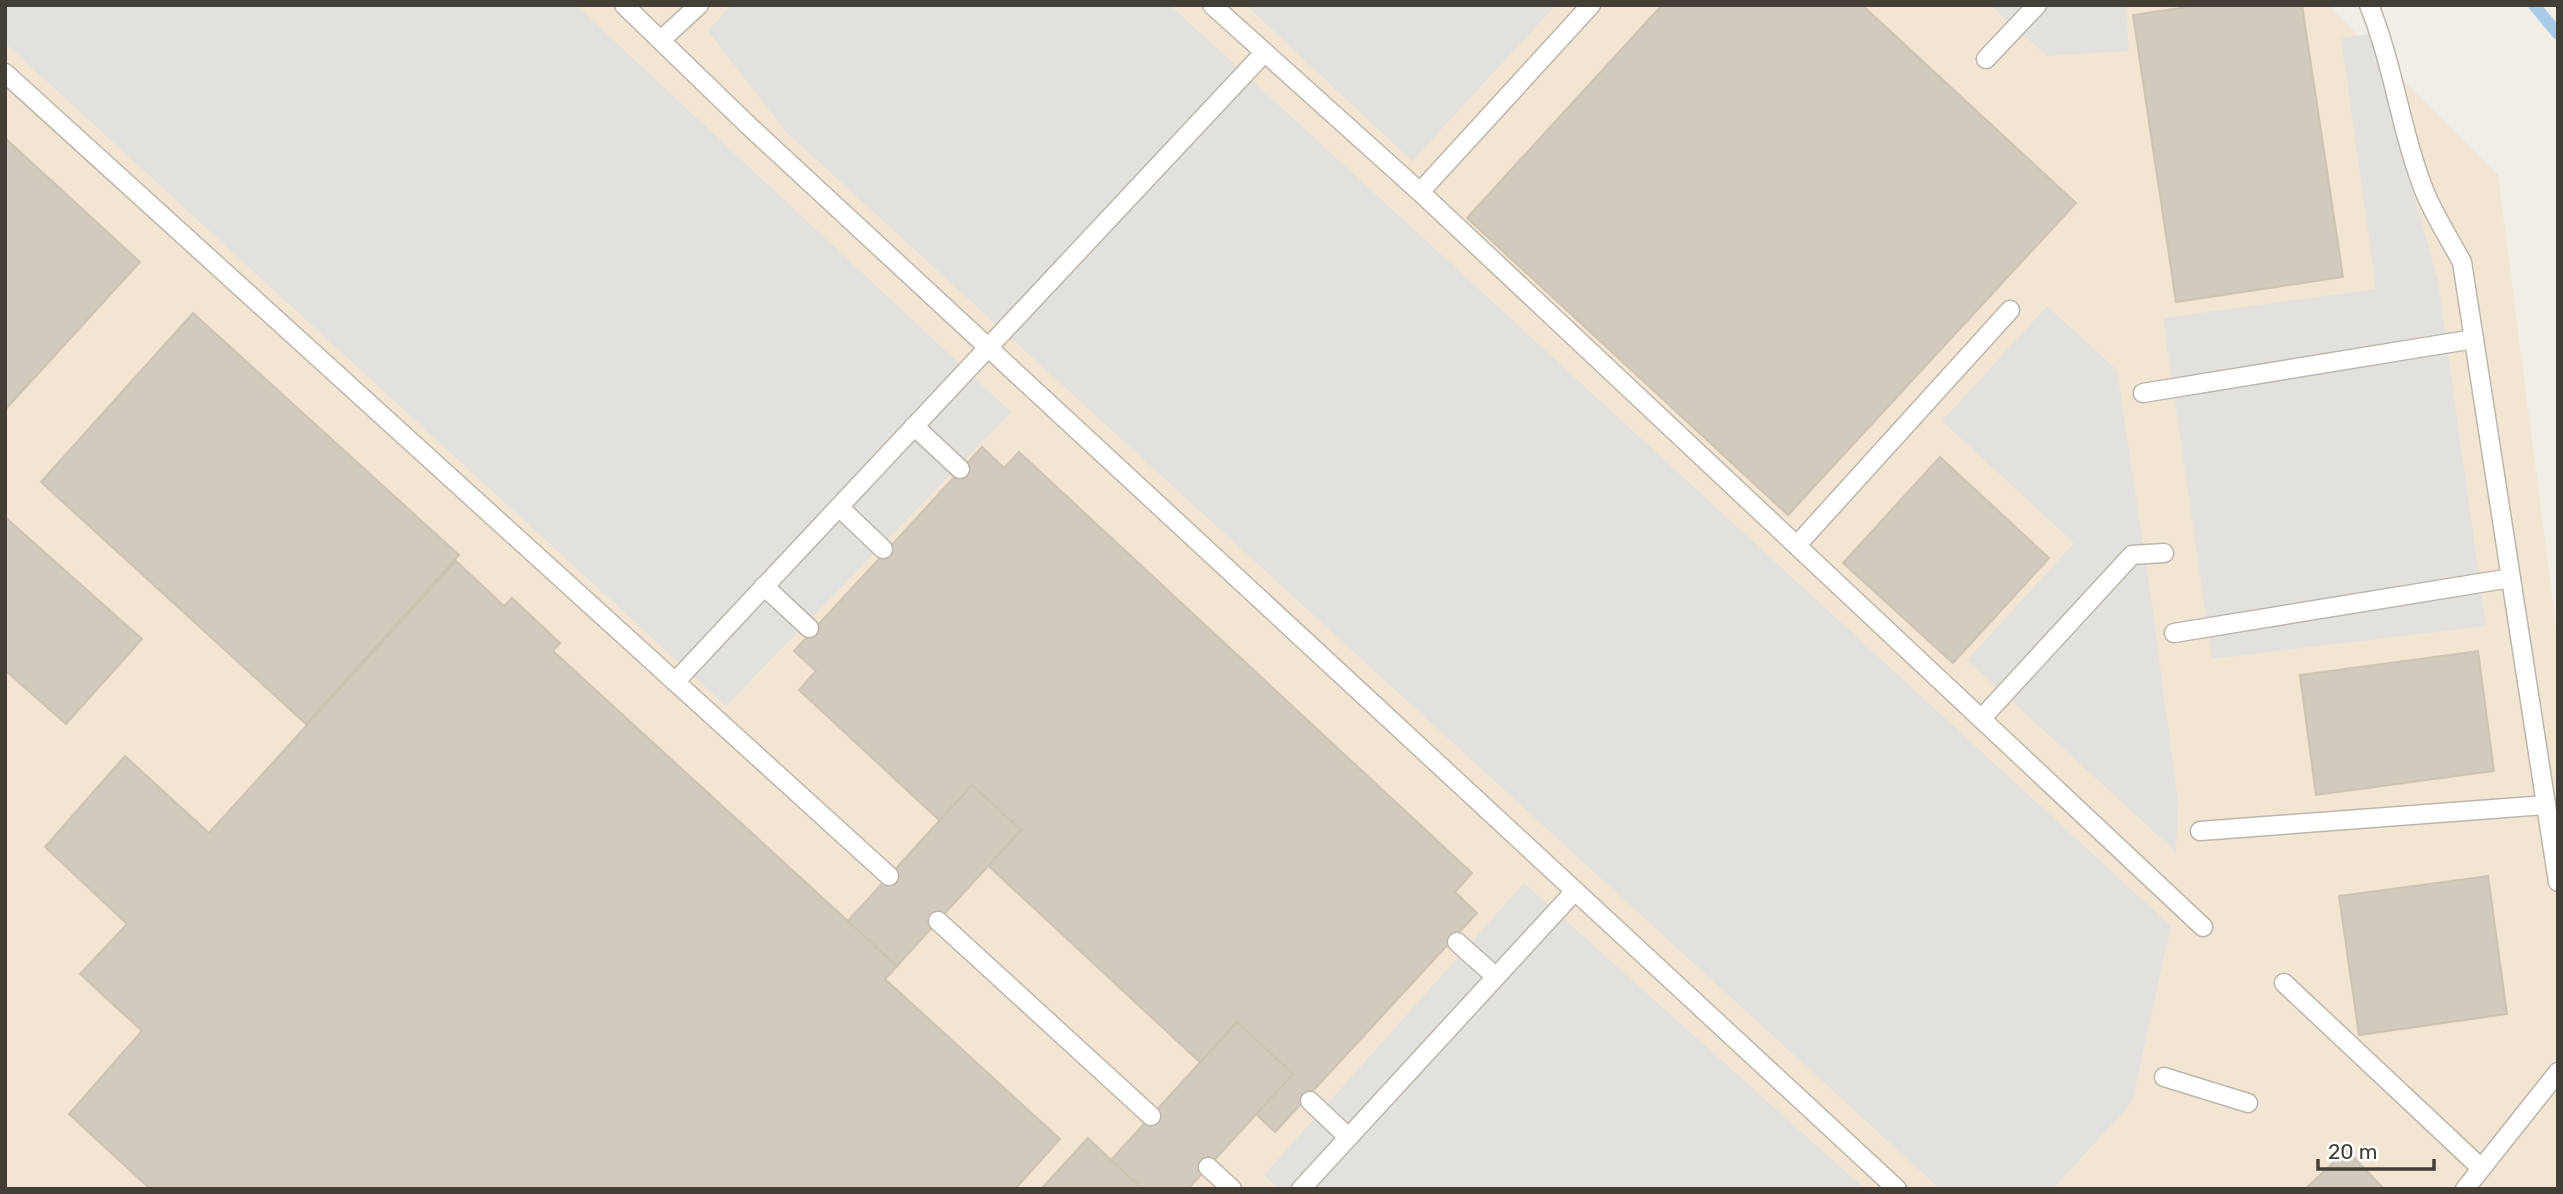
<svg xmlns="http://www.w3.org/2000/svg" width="2563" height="1194" font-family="Rubik,sans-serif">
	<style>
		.commercial { fill: #f2e6d3 }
		.parking { fill: #e3e1de }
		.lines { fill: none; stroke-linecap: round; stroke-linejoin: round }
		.stream { stroke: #a7cbe9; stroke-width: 12 }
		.building { fill: #d2cabd; stroke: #ccc3b0; stroke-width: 2 }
		.service-casing { stroke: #bcb6aa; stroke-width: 21 }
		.service { stroke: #fff; stroke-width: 18 }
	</style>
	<rect width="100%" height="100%" fill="#f1eee6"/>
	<path class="commercial" d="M5,5H2328L2498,175L2558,642V1189H5Z"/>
	<g class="parking">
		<path d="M5,5H576L1011,412L726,706L5,43Z"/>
		<path d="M731,5H1170L2171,926L2132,1102L2053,1189H1940L786,132L708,31Z"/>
		<path d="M1246,5H1556L1412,161Z"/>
		<path d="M1990,5H2126L2129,51L2047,56Z"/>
		<path d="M2369,34L2438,281L2486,626L2212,659L2163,318L2376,289L2341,38Z"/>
		<path d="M2047,306L2117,370L2152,604L2178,802L2176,852L1967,660L2074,543L1942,421Z"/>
		<path d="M1524,883L1865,1189H1279L1264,1175Z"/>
	</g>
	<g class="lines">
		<path class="stream" d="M2534,5L2558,34"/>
	</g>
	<g class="building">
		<path d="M1662,5H1862L2076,203L1788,515L1467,218Z"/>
		<path d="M2200,5H2302L2343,277L2176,302L2133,15Z"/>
		<path d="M5,138L140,262L5,410Z"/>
		<path d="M193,313L459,555L306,724L41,482Z"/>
		<path d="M982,447L1004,468L1019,452L1472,873L1455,892L1477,913L1275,1132L799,690L816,671L794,651Z"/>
		<path d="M1940,457L2049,558L1953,663L1843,563Z"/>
		<path d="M5,517L142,639L66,724L5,670Z"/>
		<path d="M456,561L504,606L512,598L560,643L553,651L897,966L885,979L1060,1139L1015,1189H150L69,1114L142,1031L80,974L127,924L45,847L125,756L209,833Z"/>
		<path d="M2478,651L2494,771L2316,795L2300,675Z"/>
		<path d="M972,785L1021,830L897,966L848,921Z"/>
		<path d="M2488,876L2507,1014L2359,1035L2339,896Z"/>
		<path d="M1237,1022L1293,1074L1188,1189H1142L1111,1160Z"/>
		<path d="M1088,1138L1111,1160L1142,1189H1041Z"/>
		<path d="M2347,1150L2384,1189H2305Z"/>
	</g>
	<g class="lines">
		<g class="service-casing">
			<g id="service">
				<path d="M624,5L749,126L1897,1189"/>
				<path d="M1212,5L1420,192L2203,927"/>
				<path d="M2369,5C2394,66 2401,134 2426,195C2436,218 2450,240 2462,262L2558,882"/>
				<path d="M661,40L699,5"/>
				<path d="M1986,59L2037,5"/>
				<path d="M5,73L889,876"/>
				<path d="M1420,192L1591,5"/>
				<path d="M2143,393L2474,339"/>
				<path d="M914,426L960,469"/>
				<path d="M839,507L883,549"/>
				<path d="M1797,545L2010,310"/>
				<path d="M764,586L809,628"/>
				<path d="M2174,633L2511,578"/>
				<path d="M675,682L1264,53"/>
				<path d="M1981,719L2132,555L2164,553"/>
				<path d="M2200,831L2546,805"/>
				<path d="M938,921L1151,1116"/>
				<path d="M1457,942L1496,977"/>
				<path d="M2284,983L2481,1168"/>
				<path d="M2164,1077L2248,1103"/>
				<path d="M1310,1101L1348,1137"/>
				<path d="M1208,1167L1232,1189"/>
				<path d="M1301,1189L1575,891"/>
				<path d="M2465,1189L2558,1072"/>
			</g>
		</g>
		<use href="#service" class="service"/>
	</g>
	<rect width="2563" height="1194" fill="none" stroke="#433f36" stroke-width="14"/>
	<path d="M2318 1159v10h116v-10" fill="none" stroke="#433f36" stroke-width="3.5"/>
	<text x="2328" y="1159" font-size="21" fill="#433f36" stroke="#ffffff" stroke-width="5" paint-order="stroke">20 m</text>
</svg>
